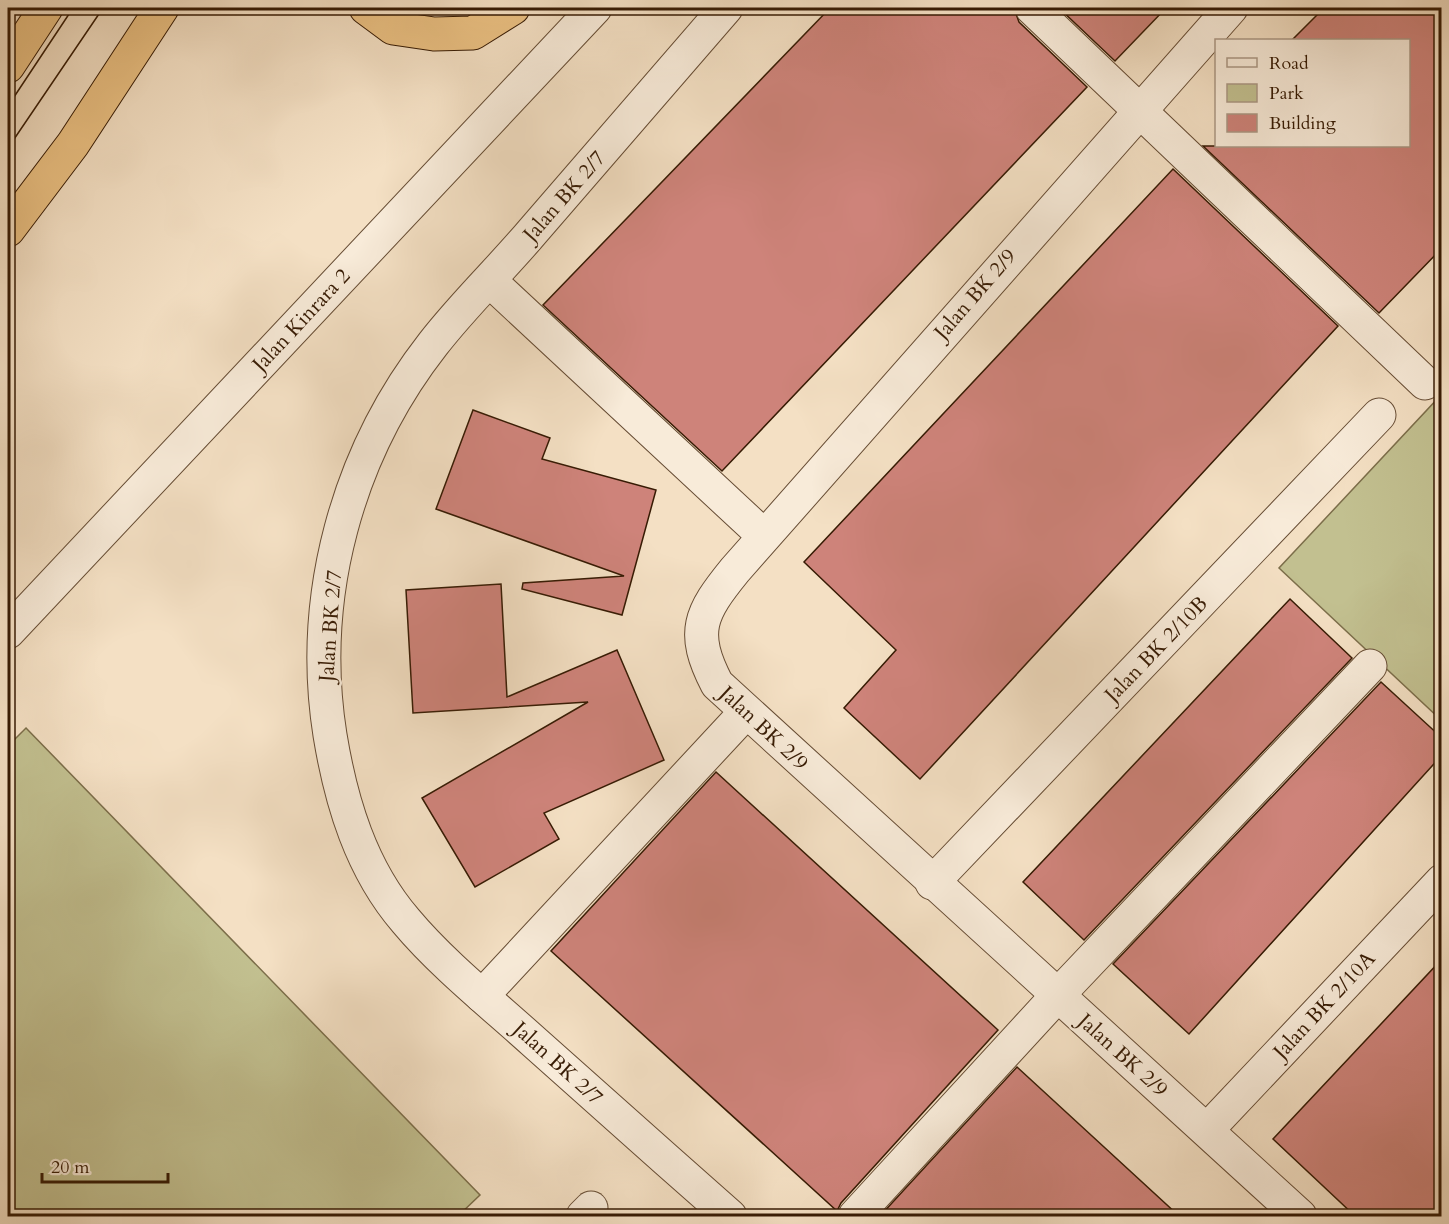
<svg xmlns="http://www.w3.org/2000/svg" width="1449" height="1224" font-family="Cardo,serif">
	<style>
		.green { fill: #c2c090; stroke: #7c6e4a; stroke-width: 1.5 }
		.building { fill: #ce837a; stroke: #371b04; stroke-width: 1.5 }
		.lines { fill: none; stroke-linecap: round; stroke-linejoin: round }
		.minor-casing { stroke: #664c34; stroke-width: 35 }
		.highway-casing { stroke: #371b04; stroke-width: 35 }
		.minor { stroke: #f8ebd9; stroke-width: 33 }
		.highway { stroke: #eac082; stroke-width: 33 }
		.tram { stroke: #371b04; stroke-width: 1.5 }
		.labels { text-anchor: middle; stroke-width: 5; stroke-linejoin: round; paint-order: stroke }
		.street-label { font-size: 21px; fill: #371b04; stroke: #f8ebd9 }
	</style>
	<rect width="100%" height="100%" fill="#f4e0c4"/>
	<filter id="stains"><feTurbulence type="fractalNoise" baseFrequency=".00333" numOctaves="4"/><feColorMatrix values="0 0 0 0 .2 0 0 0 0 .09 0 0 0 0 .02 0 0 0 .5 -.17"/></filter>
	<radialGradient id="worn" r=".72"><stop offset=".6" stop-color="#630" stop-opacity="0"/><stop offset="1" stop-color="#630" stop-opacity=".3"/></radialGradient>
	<g class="green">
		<path d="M1441,395V720L1279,568Z"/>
		<path d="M26,728L480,1195L458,1216H8V746Z"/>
	</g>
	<g class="building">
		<path d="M830,8H1014L1019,22L1087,87L722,471L543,305Z"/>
		<path d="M1059,8H1166L1115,61Z"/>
		<path d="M1324,8H1442V248L1379,313L1203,146H1408V40H1292Z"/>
		<path d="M1173,169L1338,326L920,779L844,708L896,650L804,562Z"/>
		<path d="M473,410L550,438L542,459L656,490L622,615L522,589L523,583L624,576L436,509Z"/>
		<path d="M501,584L507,697L617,650L664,760L544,813L559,839L475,887L422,798L588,702L413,713L406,590Z"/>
		<path d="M1290,599L1352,658L1084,940L1023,882Z"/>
		<path d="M1381,682L1442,738V755L1189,1034L1113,964Z"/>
		<path d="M716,772L998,1030L841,1203L837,1211L551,951Z"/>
		<path d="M1442,959V1216H1355L1273,1139Z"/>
		<path d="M1017,1067L1104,1147L1179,1216H880Z"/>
	</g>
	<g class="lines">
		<g class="minor-casing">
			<g id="minor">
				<path d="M726,8C662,82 598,156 533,231C501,269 464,304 433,344C347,454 308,597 330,735C341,802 361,869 406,921C441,963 492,1004 533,1041C598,1099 664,1158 730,1216"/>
				<path d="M1032,8L1425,383"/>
				<path d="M1231,8L735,570C700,613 690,632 717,684L1300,1216"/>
				<path d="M490,281L763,535"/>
				<path d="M8,632L595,8"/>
				<path d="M932,883L1379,415"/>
				<path d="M482,996L746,712"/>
				<path d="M1207,1130L1442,881"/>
				<path d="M583,1216L591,1208"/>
				<path d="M855,1216L1057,996L1370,666"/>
			</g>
		</g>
		<g class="highway-casing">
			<g id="highway">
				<path d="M366,8L393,28L434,34L473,33L513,8"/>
				<path d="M8,66L46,8"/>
				<path d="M8,230L73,144L162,8"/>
			</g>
		</g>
		<use href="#minor" class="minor"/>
		<use href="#highway" class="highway"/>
		<g class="tram">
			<path d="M8,106L73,8"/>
			<path d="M8,148L103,8"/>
		</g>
	</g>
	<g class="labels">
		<g class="street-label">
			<text transform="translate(564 196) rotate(-49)" y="7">Jalan BK 2/7</text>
			<text transform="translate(975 294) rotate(-49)" y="7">Jalan BK 2/9</text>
			<text transform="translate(301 320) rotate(-47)" y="7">Jalan Kinrara 2</text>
			<text transform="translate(330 626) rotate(-86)" y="7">Jalan BK 2/7</text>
			<text transform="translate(1156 649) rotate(-46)" y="7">Jalan BK 2/10B</text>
			<text transform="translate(764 728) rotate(43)" y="7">Jalan BK 2/9</text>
			<text transform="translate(1324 1005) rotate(-47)" y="7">Jalan BK 2/10A</text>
			<text transform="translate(1123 1055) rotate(42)" y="7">Jalan BK 2/9</text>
			<text transform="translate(558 1063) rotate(42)" y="7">Jalan BK 2/7</text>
		</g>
	</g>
	<rect width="1449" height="1224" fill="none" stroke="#f4e0c4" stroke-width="30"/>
	<rect x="9" y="9" width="1431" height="1206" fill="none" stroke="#371b04" stroke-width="3"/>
	<rect x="15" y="15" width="1419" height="1194" fill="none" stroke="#371b04" stroke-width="1.5"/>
	<rect x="1215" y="39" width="195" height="108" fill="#f8ebd9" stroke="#ab9884" stroke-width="1.5"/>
	<rect x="1227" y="58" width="30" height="9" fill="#f8ebd9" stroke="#ab9884" stroke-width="1.5"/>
	<text x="1269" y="69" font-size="18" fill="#371b04">Road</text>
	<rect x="1227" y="84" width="30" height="18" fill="#c2c090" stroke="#ab9884" stroke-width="1.5"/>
	<text x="1269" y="99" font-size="18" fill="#371b04">Park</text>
	<rect x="1227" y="114" width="30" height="18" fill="#ce837a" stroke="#ab9884" stroke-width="1.5"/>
	<text x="1269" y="129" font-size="18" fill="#371b04">Building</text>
	<path d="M42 1173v9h126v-9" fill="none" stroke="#371b04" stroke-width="3"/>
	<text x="51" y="1173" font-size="18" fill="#371b04" stroke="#f8ebd9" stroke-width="4.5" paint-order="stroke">20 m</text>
	<rect width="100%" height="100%" filter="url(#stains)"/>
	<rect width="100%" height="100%" fill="url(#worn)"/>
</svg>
